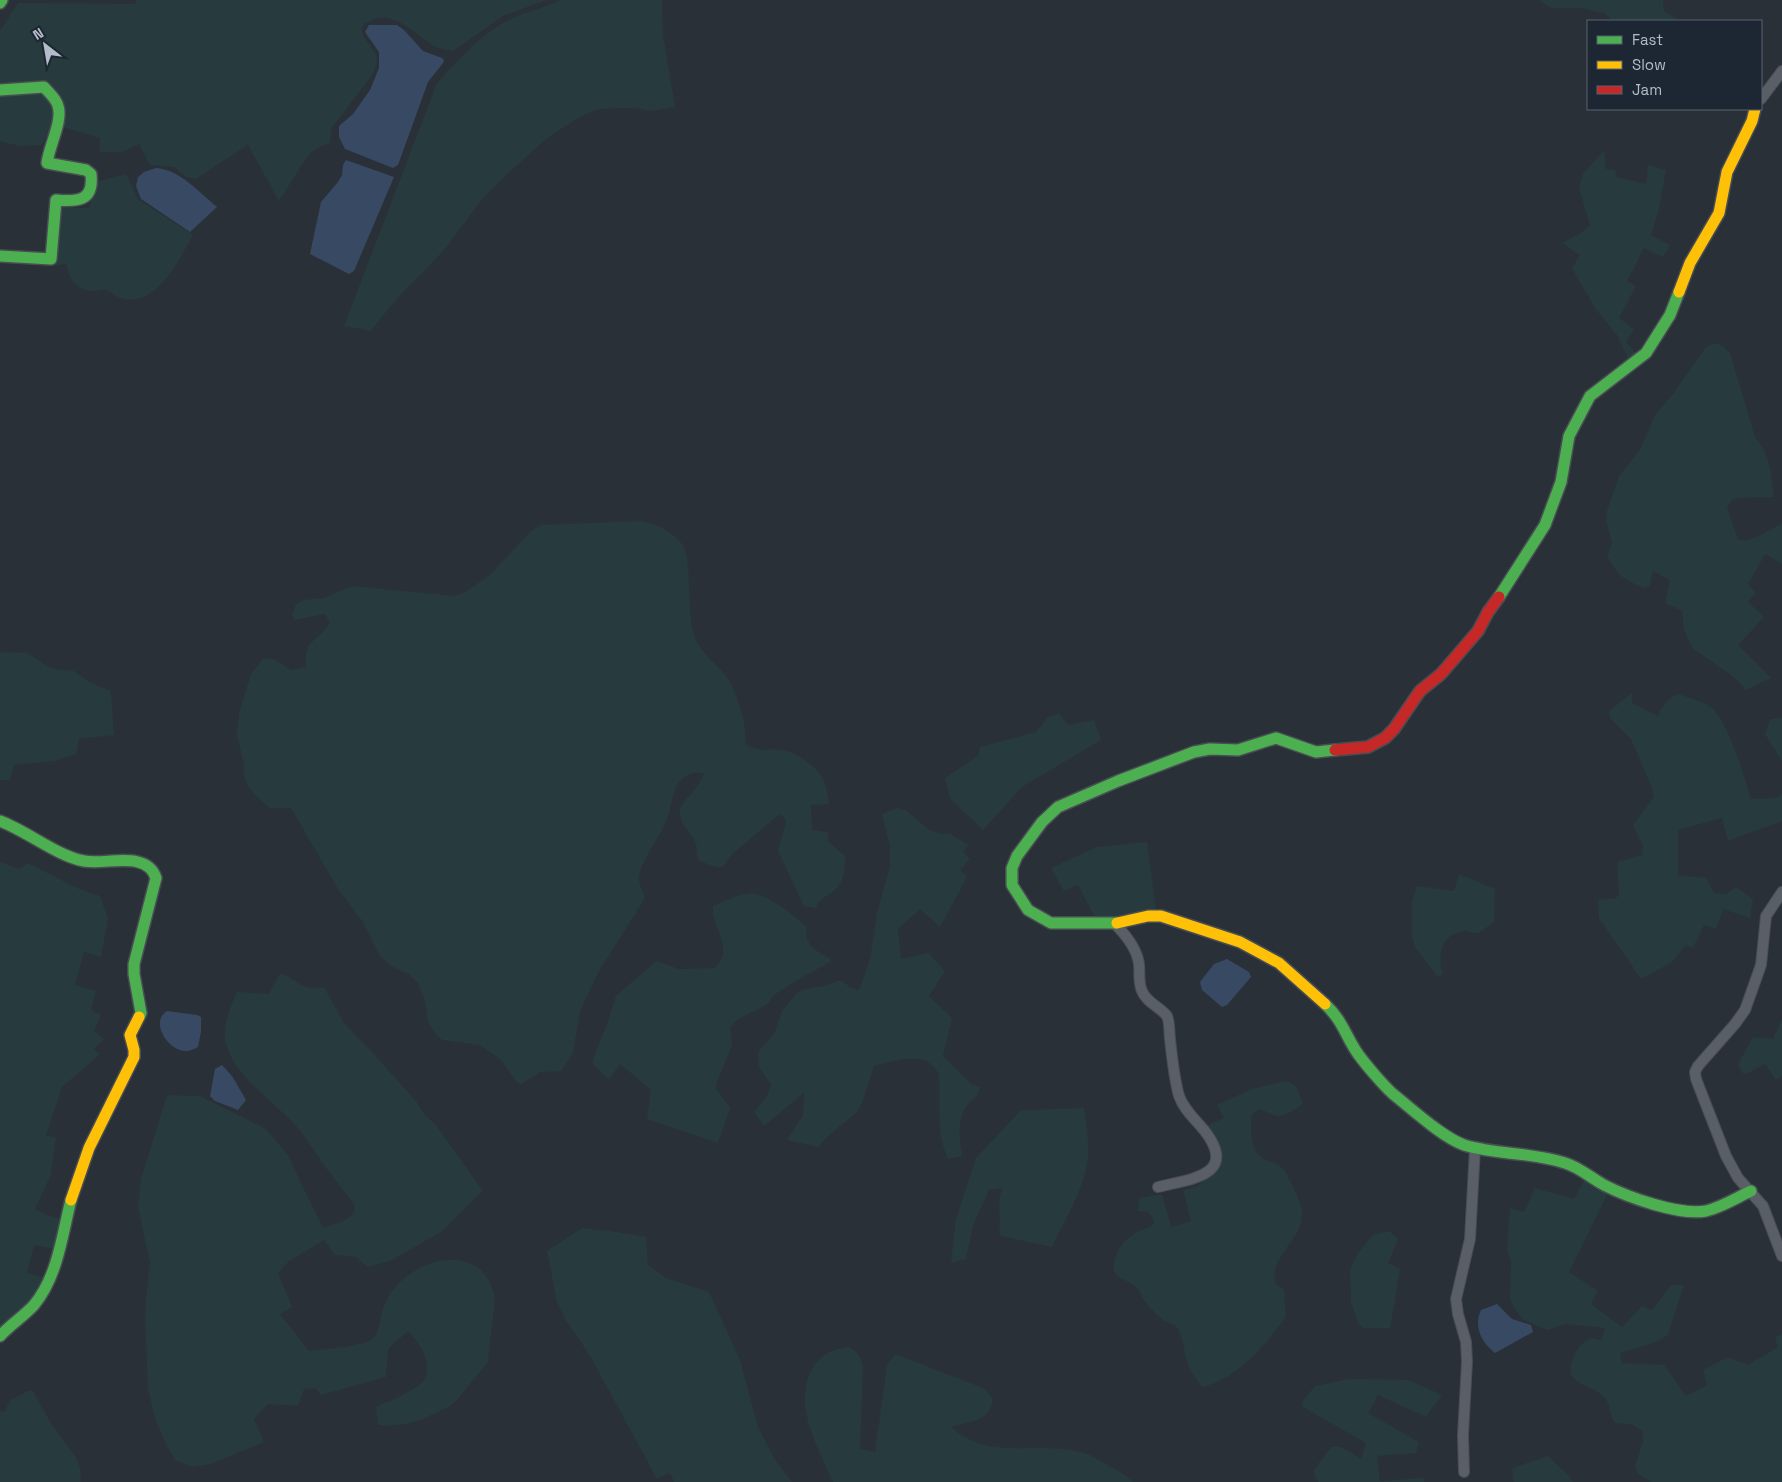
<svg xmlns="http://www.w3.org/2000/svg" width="1782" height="1482" font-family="'Space Grotesk',sans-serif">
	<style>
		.green { fill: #273a3e }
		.water { fill: #384963 }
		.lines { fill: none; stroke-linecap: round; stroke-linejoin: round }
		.street-casing { stroke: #484c53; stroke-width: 12 }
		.fast-casing { stroke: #484c53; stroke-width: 14 }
		.slow-casing { stroke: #484c53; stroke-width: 14 }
		.jam-casing { stroke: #484c53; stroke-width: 14 }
		.street { stroke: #5a5e66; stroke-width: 10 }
		.fast { stroke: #4caf50; stroke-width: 11 }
		.slow { stroke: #ffc107; stroke-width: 11 }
		.jam { stroke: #c62828; stroke-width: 11 }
	</style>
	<rect width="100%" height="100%" fill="#2a3038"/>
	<g class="green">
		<path d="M137,0H546L503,16L453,51C446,50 440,49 434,46C417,36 392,8 370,21C366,23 363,24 362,29C360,37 376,49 377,59C377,64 375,69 373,74L331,129L330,143L314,150L307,157L279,201L248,145L196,179L186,177L174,167L150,165L139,144L122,152H99L100,138L53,124L42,145L19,146L0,141V31L18,3L135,4Z"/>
		<path d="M560,0H662L663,35L675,107L652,111L634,108H615L596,110L578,118L547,138L505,176L479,203L446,248L394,302L371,331L344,326L437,83C459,59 482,32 513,18C528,11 545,8 560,0Z"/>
		<path d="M1539,0H1663L1664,12L1676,18V21H1614L1604,13L1581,8H1551Z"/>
		<path d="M1604,150L1606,169L1615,170L1617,177L1646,184L1648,165L1666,170L1659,209L1651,235L1670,245L1663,257L1644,248L1627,281L1636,286L1619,318L1634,329L1626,342L1637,355L1630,362L1617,335L1595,308L1572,268L1580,255L1562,243L1581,233L1590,225L1579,188L1583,174Z"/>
		<path d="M126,174L138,199L193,235C179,259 159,305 124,299C117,298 112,292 107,290C102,289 99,291 95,291C78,292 69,279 66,264L55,266L58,208H89L99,181Z"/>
		<path d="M1714,343L1723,346L1730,353L1755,437C1772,458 1770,471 1774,497L1736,498L1732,500L1727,508L1738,539C1752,545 1769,528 1782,524V564L1765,554L1748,584L1756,593L1748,602L1764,617L1738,645L1771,678L1746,690L1734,677L1693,649L1684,630L1682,611L1665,603L1670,580L1653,571L1650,585L1644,588C1622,579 1619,576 1607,556L1612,543L1606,520L1607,511L1619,476L1640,450L1655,415L1673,394L1706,347Z"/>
		<path d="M643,521C658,525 673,532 682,544C693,558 686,615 695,638C701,653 716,663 726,676C736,689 749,729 745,744C763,754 769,747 786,751C791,752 796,755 800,757C820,769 827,781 829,804L811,805L812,830L828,832V841L846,857C844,866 845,878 839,885C833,895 820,896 816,908L804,906L778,851L786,821L783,816L779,815L732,854L723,867C715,868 705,864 698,859L696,843L682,822L679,812C684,797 700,788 704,773C695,771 686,774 680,781C671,792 672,808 666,821C659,840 643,856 639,876C638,882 643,892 645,898L598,973L580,1011L573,1053L561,1071L540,1072L521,1084L517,1082L501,1060L480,1045L442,1040L437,1036L428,1022L424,997L418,983L410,975L391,966L379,955L363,922L338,889L291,808H270L254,794L248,786L244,776V765L237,735L239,713L251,674L264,658L274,659L291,670L306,667C306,662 305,656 307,651C310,639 324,634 330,623L325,614L294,620L292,615L296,604L303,600L324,598L352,586L454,596L464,593L490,575L532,530L542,525Z"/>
		<path d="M0,652L27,653L47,666L56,669L74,671L89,682L111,691L114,735L79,739L76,754L54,761L14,765L10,780H0Z"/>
		<path d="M1632,693V703L1658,716C1662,707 1668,696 1679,694C1689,698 1703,701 1711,707C1727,718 1745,779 1751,799L1777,798L1782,794V821L1728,841L1722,818L1678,830V875L1706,878L1714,893L1726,894L1736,887L1753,899L1750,918L1723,909L1716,929L1704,925L1693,948L1686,945L1671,963L1641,979L1599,918L1598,900L1616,898L1619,894L1617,862L1642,855L1643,846L1633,825L1654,797L1652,788L1631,739L1610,718L1609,711Z"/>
		<path d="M1059,713L1068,725L1094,720L1101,740L1022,787L983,830L950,799L945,778L978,756L980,747L1036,732L1047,718Z"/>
		<path d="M1782,718V761L1765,734L1770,719Z"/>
		<path d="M898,808L907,811L928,829L941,834H950L969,845L963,851L970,859L960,870L967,877L940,927L920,909L898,929L901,959L929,953L945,971L929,996L952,1018L943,1056L971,1084L980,1087C977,1099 973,1097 967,1106C956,1120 960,1141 962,1156L948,1159C936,1134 940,1101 939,1075C927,1048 896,1061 874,1066L863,1100L857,1112L828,1136L818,1147L787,1140L803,1115L804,1093L764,1126L754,1112L766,1098L771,1085L758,1065L759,1051L774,1034L782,1011L797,993L806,989L824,986L837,981H842L850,987L858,990L861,986L870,959L877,913L890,866V846L882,814Z"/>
		<path d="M1147,842L1156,910L1097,921L1078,885L1064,891L1051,868L1097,847Z"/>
		<path d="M0,862L19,869L28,863L77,888L100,896L108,918L101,957L84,952L75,985L96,991L91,1010L101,1015L94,1031L104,1039L94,1049L100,1054L62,1087L46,1135L56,1138L50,1177L35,1209L49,1216L61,1219L53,1249L34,1245L27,1273L46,1278L30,1303L0,1332Z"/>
		<path d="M1459,874L1495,889L1494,922L1479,933C1473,934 1469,930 1464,931C1441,934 1437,955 1443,974L1438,977L1415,947L1412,936V901L1417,886L1454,891Z"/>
		<path d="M751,893C769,896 793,914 807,927C803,944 817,952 830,958V962L792,983L773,996L768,1004L737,1020L730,1027L732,1046L716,1084V1088L730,1108L718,1143L647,1119L651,1090L620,1064L609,1080L593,1064V1059L607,1024L616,996L656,961L679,969L715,968C736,948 710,926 713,906L736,896Z"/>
		<path d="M280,973C298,980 302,992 324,987L344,1023L372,1052L416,1101L425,1115L436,1125L483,1191L441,1232L390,1261L367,1267L356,1257L335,1255L324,1240L288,1262L278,1273L292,1307L280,1314L309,1351C323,1349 364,1347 373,1338C380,1332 380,1318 383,1309C386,1301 390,1292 396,1286C425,1254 485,1244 495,1298L488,1362L456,1401L448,1407L423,1419L406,1424L387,1426L378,1425L376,1407C387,1402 418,1390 424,1380C434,1364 419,1342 408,1331L388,1349L386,1377L321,1395L315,1388L304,1389L298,1406L268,1404L254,1419L264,1442L211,1464L192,1467L175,1460L166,1444L155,1418L148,1389L145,1320L146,1300L150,1263L138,1207L141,1179L167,1095L200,1096L266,1129L287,1154L323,1228C334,1224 359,1219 354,1204C343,1190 332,1176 321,1161C315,1152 309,1142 302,1133C281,1106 237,1080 227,1047C221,1029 229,1009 237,992L269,994Z"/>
		<path d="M1782,1019V1076L1776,1080L1765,1064L1744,1075L1738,1064L1753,1037L1773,1039Z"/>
		<path d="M1285,1081C1298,1083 1299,1093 1303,1104C1295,1109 1283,1119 1273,1115C1267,1113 1264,1109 1258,1110L1251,1116C1252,1134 1248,1150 1266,1160C1273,1163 1279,1164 1284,1170C1290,1181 1302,1201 1302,1213C1304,1240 1267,1257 1276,1284L1284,1290L1286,1317C1265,1345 1238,1378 1203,1387C1196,1380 1190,1371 1187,1361C1183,1350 1184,1333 1174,1325C1171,1323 1166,1323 1163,1320C1158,1316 1151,1309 1147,1304C1142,1298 1140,1291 1134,1285C1128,1281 1114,1277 1114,1269C1114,1251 1125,1237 1141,1230C1146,1228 1150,1228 1154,1223L1153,1218L1148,1212L1138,1211L1139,1198L1162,1194L1171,1227L1191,1221L1183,1190L1198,1186L1221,1163V1153L1205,1126L1224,1118L1217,1105L1252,1089Z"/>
		<path d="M1084,1108C1086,1124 1089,1141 1088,1156C1085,1188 1066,1218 1052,1247L1001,1236L999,1230L1000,1226L999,1201L1002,1188L989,1190L973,1225L966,1259L951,1263L956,1219L976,1158L1021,1110Z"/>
		<path d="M1586,1177L1608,1193L1569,1272L1598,1291L1591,1304L1622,1327L1642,1306L1652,1310L1671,1285H1684L1668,1335L1656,1342L1620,1353L1622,1363L1664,1365L1686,1396L1707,1385L1703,1370L1728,1357L1748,1365L1778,1347L1775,1337L1782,1334V1482H1651L1638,1474L1635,1466L1643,1441L1642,1431L1633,1425L1615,1423C1609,1415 1611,1405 1605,1398C1597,1388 1577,1385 1572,1376C1566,1366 1579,1343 1589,1339C1593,1338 1597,1339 1601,1340L1605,1328L1565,1324L1547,1330L1522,1319L1510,1300L1511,1260L1507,1251L1510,1208L1524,1212L1535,1188L1574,1199Z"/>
		<path d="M582,1228L610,1231L646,1237L648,1265L666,1278L709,1292L740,1360L758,1427L775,1460L792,1482H674L670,1473L657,1479L589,1354L565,1319L557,1302L547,1251Z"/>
		<path d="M1389,1231L1398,1239L1388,1263L1400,1269L1390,1328H1363L1358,1322L1351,1302L1350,1270L1358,1253L1373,1235Z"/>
		<path d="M849,1347C859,1353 862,1358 863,1370L860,1449L875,1452L887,1365L895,1354L978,1386L987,1391L993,1399C990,1423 969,1421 951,1427C991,1462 1033,1440 1080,1452C1091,1454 1101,1461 1111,1467C1119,1471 1127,1476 1133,1482H833C819,1449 793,1407 811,1371C819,1355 832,1349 849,1347Z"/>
		<path d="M1349,1379L1408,1380L1442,1395L1426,1417L1378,1395L1368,1413L1419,1442L1416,1453L1377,1456L1380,1481L1424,1478V1482H1318L1313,1471L1331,1447H1341L1361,1459L1366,1443L1303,1407L1302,1402L1315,1386Z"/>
		<path d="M28,1391H33L49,1420L77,1459L80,1468L81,1482H0V1411L4,1412L11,1400Z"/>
		<path d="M1548,1456L1568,1475L1573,1482H1514L1512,1468Z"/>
	</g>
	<g class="water">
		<path d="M369,25H397L404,30L423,51L442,58L444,60L443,63L428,82L398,165L393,168L345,149L339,137V126L353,114L370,90L379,68V52L365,32Z"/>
		<path d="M346,160L394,177L354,271L349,274L310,254L321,202L338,182L342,175L343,165Z"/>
		<path d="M156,168C179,169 200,193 217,207L190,232L141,199L136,186L138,177L144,172Z"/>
		<path d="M1227,959L1249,972L1251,977L1227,1005L1222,1007L1202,990L1200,982L1214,964Z"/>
		<path d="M167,1011L197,1015L201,1017V1032L198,1047C194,1049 190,1051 186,1051C169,1052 149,1022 167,1011Z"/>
		<path d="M222,1065L232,1076L246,1100L238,1110L215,1101L210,1096L215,1069Z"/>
		<path d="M1497,1304L1512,1319L1531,1325L1533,1332L1495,1353C1482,1343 1473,1327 1481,1310Z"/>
	</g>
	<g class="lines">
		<g class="street-casing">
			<g id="street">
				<path d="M1761,99L1782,71"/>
				<path d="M1782,892L1766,916L1761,965L1745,1010L1735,1024L1698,1066L1695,1072L1696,1079L1726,1156L1738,1178L1763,1206L1782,1256"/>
				<path d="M1115,924C1126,935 1137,949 1139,964C1140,973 1138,983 1142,991C1146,1002 1160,1007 1167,1016C1170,1023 1169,1031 1170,1039C1172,1057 1174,1078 1179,1096C1184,1110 1195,1119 1204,1130C1240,1176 1189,1179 1158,1187"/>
				<path d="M1464,1472L1463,1435L1467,1362L1466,1342L1458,1314L1456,1299L1470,1239L1475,1148"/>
			</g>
		</g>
		<g class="fast-casing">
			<g id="fast">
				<path d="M0,3L2,0"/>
				<path d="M0,90L44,87C49,93 56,98 58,106C63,121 49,146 47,163L86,170L91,174C94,201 78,202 56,200L51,259L0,256"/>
				<path d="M1499,597L1545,525L1561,482L1569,436L1590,396L1646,353L1670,315L1679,292"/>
				<path d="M0,821C27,831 57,856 84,861C107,865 147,850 156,878L134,964V974L141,1013L139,1017"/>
				<path d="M1117,923H1051L1028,910L1012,885V868L1017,856L1042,822L1058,807L1118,781L1194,752L1210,749L1238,750L1276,738L1316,752L1335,750"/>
				<path d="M1325,1004C1343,1021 1345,1035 1358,1054C1366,1065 1383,1085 1393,1094C1412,1109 1442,1137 1464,1145C1497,1155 1532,1152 1565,1163C1579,1167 1591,1178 1604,1185C1627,1197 1680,1216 1706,1211C1722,1207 1736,1198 1751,1191"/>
				<path d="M0,1336C10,1325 24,1316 34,1305C58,1276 62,1235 71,1200"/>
			</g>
		</g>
		<g class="slow-casing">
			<g id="slow">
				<path d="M1679,292L1690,263L1719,213L1727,172L1752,121L1755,109"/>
				<path d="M1117,923L1148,916H1161L1240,942L1279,963L1325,1004"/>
				<path d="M71,1200L89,1148L134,1057V1050L130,1035L139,1017"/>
			</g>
		</g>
		<g class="jam-casing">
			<path id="jam" d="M1335,750L1368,747L1385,738L1394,729L1420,691L1441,674L1478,631L1488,612L1499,597"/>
		</g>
		<use href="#street" class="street"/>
		<use href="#fast" class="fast"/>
		<use href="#slow" class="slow"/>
		<use href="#jam" class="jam"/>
	</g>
	<rect x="1587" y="20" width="175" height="90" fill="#1d2633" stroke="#59626f"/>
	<rect x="1597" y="36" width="25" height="8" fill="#4caf50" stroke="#59626f"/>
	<text x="1632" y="45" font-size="15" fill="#b4bcc9">Fast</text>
	<rect x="1597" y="61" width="25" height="8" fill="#ffc107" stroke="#59626f"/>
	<text x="1632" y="70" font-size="15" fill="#b4bcc9">Slow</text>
	<rect x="1597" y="86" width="25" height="8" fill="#c62828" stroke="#59626f"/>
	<text x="1632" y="95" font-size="15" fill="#b4bcc9">Jam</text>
	<g transform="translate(45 45) rotate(329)" stroke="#1d2633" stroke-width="4" paint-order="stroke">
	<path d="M0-4L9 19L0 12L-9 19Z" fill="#b4bcc9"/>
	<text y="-8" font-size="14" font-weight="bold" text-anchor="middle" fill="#b4bcc9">N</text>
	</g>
</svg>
